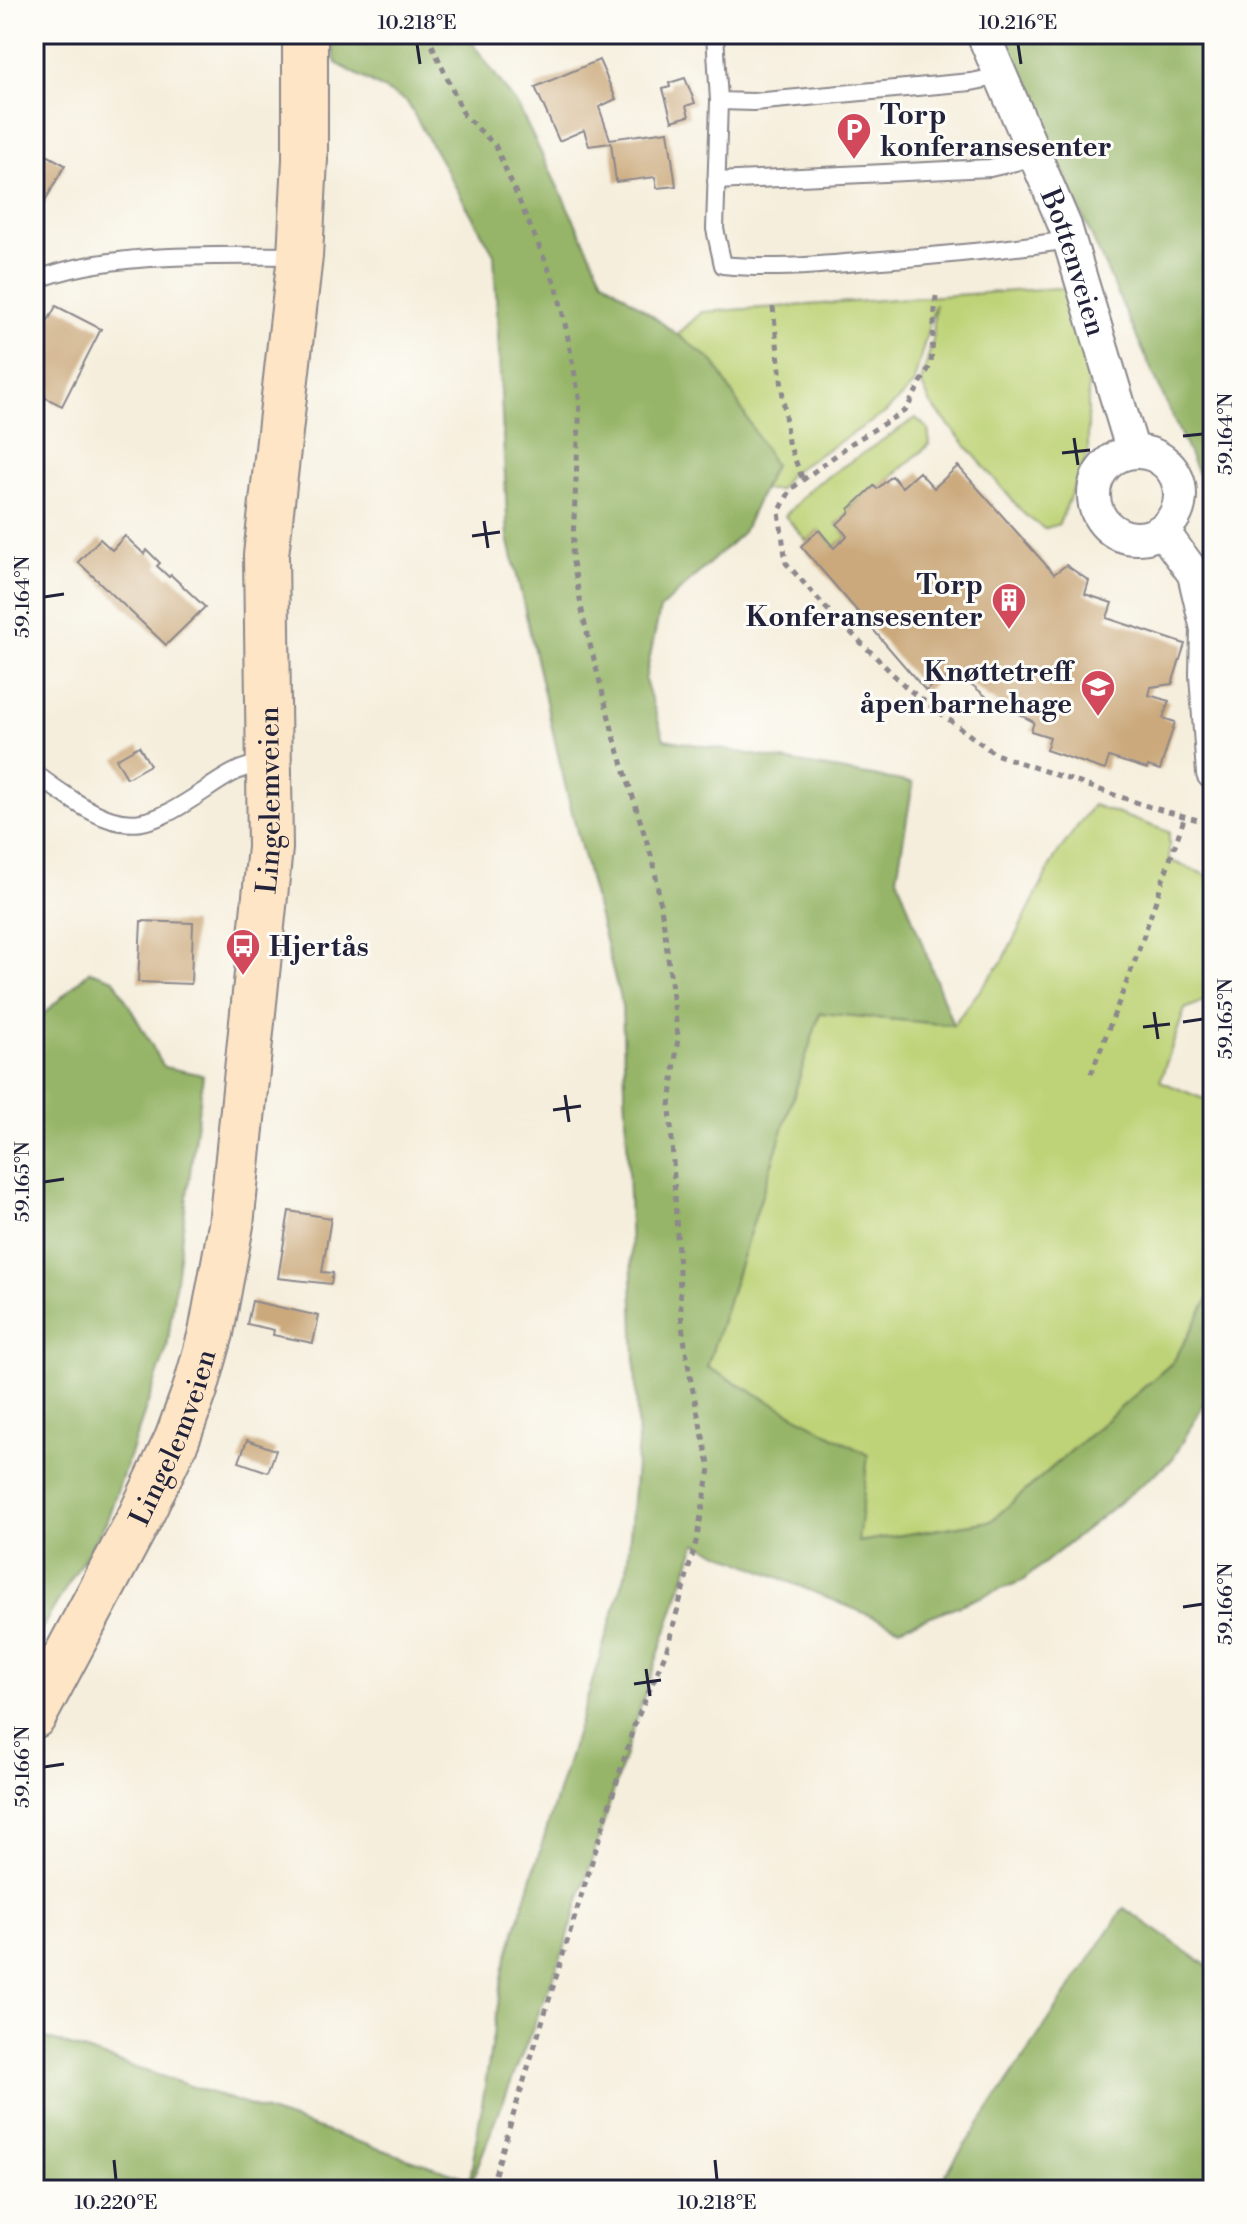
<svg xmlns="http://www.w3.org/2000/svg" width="1247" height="2224" font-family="'Libre Bodoni',serif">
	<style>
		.green { fill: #bed377; stroke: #707a59; stroke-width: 2 }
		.forest { fill: #96b568; stroke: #5c6c52; stroke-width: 2 }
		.building { fill: #cba97b }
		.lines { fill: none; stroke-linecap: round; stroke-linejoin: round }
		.lane-casing { stroke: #8c888c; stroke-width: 20 }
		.street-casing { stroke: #8c888c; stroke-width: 36 }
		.secondary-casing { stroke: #8c888c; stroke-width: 48 }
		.path { stroke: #8c888c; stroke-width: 5; stroke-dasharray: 6 6; stroke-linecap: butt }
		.lane { stroke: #fff; stroke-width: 16 }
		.street { stroke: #fff; stroke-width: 32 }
		.secondary { stroke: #fde5c5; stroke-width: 44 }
		.ticks { fill: none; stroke: #22223b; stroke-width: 3 }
		.labels { text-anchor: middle; stroke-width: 6; stroke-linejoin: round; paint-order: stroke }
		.poi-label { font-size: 28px; font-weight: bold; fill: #22223b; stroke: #fdfcf7; text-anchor: start }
		.street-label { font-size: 28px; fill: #22223b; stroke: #fdfcf7 }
		.neatline { fill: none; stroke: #22223b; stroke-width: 3 }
		.ticks-label { font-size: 20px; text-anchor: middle; fill: #22223b }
	</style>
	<rect width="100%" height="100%" fill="#fdfcf7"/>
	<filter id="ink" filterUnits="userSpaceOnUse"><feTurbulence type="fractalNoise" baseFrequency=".0125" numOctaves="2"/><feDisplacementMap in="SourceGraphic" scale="16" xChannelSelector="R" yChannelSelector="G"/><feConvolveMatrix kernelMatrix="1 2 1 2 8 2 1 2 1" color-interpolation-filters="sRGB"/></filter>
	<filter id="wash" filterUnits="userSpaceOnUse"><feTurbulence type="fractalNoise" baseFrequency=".006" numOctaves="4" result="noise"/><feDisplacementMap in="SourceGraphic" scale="32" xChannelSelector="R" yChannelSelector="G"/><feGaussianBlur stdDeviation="1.8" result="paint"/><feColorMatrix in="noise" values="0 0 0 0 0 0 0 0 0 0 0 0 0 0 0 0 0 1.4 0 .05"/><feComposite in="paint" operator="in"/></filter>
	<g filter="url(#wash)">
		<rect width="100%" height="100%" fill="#f5eedc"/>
		<g class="green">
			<path d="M1057,288L1066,289L1088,354V453L1059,524L1044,529L1024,514L931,404L921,383L933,339L935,304L913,385L885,413L790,473L779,490H763L774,465L677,335L702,312Z"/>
			<path d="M916,418L928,429L930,444L877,489L874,487L849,508L850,512L837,524L847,536L834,548L819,530L807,541L785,516L812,487Z"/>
			<path d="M1093,805L1169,832V860L1213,878V985L1207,1000L1185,1009L1160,1081L1213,1103V1291L1174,1361L991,1521L857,1542L707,1367L820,1013L953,1025L1004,959L1055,857Z"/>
		</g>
		<g class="forest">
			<path d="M329,34H466L519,108L603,279L714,362L774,465L743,532L660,609L645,680L664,739L913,783L897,877L953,1025L820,1013L707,1367L868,1455L858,1542L991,1521L1173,1362L1213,1291V1387L1173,1459L1022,1581L900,1628L696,1543L634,1726L563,1952L468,2190H34V2034L470,2179L504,1967L627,1569L638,1442L622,1006L567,793L508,537L494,254L407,102L336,63Z"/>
			<path d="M1001,34H1213V519L1209,498Z"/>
			<path d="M34,536L45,541L38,591L34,592Z"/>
			<path d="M90,971L114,979L164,1067L203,1075L167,1348L107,1520L34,1641V1023Z"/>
			<path d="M1124,1908L1213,1970V2190H940L945,2175Z"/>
		</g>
		<g id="blocks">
			<g class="building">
				<path d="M599,60L616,99L599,107L610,139L668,131L676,186L657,188L655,177L616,182L611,143L589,146L584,130L559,141L535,87Z"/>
				<path d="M685,78L695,103L686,106L689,116L672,121L663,89L670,87L669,83Z"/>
				<path d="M34,148L65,165L34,221Z"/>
				<path d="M56,306L101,329L62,406L34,392V356L40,345L36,343Z"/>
				<path d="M958,466L1054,574L1066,565L1089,581L1085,594L1112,603L1107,618L1185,644L1172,684L1151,687L1149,695L1169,701L1163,718L1175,722L1160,770L1148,766L1147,769L1109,757L1105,770L1046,750L1050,737L1031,731L1034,722L988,698L955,671L944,680L941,677L926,691L801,546L819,530L834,548L847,536L837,524L850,512L849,509L874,486L877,489L892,476L902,487L919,472L934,488Z"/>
				<path d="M125,536L144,554L147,550L160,563L157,566L169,577L171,575L205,607L166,645L78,562L100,539L112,550Z"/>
				<path d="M139,746L150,765L127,778L116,759Z"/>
				<path d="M141,921L193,923L191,984L138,982Z"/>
				<path d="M289,1211L331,1218L322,1272L333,1273L331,1284L278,1278Z"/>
				<path d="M252,1301L319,1316L313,1343L273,1335L274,1330L247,1324Z"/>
				<path d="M247,1440L276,1450L268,1472L239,1462Z"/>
			</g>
		</g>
	</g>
	<g filter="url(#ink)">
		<use href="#blocks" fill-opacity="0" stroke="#8c888c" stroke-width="2"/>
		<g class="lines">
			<g class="lane-casing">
				<g id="lane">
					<path d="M715,34L719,101L753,102L971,82L1001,76"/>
					<path d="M719,101L715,229L723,265C772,270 820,265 869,261C936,256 1003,250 1069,240"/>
					<path d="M716,181L990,168L1036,157"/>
					<path d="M34,281C105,251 220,256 298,256"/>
					<path d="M34,772C46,783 60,791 74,801C130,837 152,825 204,791C223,778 242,765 265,763"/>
				</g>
			</g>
			<g class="street-casing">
				<g id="street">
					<path id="s1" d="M983,34L1065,226L1133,452"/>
					<circle cx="1137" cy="495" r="43"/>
					<path d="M1162,530L1194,574L1207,629L1206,675L1213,773"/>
				</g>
			</g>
			<g class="secondary-casing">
				<g id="secondary">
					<path id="s2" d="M34,1716L140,1517L177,1439L195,1390L211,1333L231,1225L270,848L266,555L300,256L305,159V34"/>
				</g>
			</g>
			<g class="path">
				<path d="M427,34L464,115L495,145L557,288L567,333L580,402L572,557L584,621L613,733L654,865L664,926L678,1037L670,1106L682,1326L691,1382L710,1469L696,1542L666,1652L634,1726L490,2190"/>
				<path d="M936,296L931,364L906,410L852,443L791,489L779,512L786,563L826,608L908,689L995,754L1150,807L1213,824"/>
				<path d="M773,307L788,442L803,480"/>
				<path d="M1091,1074L1136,958L1185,816"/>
			</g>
			<use href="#lane" class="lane"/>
			<use href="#street" class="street"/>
			<use href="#secondary" class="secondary"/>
		</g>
	</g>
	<path class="ticks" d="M417,44L420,64M1018,44L1021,64M1183,436L1203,434M1074,438L1078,465M1062,453L1090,450M484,521L488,548M472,536L500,532M44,597L64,594M1154,1012L1158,1039M1183,1022L1203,1019M1143,1027L1170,1024M565,1095L569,1122M553,1110L581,1106M44,1182L64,1179M1183,1607L1203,1604M646,1669L650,1696M634,1684L661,1680M44,1767L64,1764M114,2160L116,2180M715,2160L717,2180"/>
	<defs>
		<g id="parking-pin" transform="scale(1.8)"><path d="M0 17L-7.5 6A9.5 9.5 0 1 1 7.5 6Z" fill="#d1495b" stroke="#fdfcf7"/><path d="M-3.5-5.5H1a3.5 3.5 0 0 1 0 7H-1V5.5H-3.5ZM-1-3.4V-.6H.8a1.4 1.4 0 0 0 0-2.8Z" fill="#fff"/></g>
		<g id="building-pin" transform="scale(1.8)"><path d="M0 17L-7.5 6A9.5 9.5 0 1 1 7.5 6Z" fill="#d1495b" stroke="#fdfcf7"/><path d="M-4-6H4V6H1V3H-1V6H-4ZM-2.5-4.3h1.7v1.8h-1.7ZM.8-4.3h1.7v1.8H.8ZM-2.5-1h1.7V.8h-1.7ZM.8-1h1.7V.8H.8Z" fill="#fff"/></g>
		<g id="school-pin" transform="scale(1.8)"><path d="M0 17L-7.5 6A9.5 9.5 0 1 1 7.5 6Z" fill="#d1495b" stroke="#fdfcf7"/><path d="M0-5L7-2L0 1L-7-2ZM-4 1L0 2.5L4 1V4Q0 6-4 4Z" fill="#fff"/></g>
		<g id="bus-pin" transform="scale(1.8)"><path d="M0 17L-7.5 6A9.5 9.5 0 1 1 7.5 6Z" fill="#d1495b" stroke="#fdfcf7"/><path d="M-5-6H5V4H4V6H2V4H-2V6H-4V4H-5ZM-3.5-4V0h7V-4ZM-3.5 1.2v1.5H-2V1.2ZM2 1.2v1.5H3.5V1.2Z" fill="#fff"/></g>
	</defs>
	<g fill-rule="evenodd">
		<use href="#parking-pin" x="854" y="130"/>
		<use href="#building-pin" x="1009" y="600"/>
		<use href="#school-pin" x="1098" y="687"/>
		<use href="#bus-pin" x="243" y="946"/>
	</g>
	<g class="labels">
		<g class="poi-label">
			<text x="880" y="124">Torp<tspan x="880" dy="32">konferansesenter</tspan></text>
			<text x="983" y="594" text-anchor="end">Torp<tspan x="983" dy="32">Konferansesenter</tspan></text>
			<text x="1072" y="681" text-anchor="end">Knøttetreff<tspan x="1072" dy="32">åpen barnehage</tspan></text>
			<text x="269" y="956">Hjertås</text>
		</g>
		<g class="street-label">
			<text dy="10" stroke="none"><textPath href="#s1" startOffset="246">Bottenveien</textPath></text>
			<text dy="10" stroke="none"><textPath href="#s2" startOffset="960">Lingelemveien</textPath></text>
			<text dy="10" stroke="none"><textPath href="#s2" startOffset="312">Lingelemveien</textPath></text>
		</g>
	</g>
	<rect width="1247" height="2224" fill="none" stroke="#fdfcf7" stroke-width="88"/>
	<rect x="44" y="44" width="1159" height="2136" class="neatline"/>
	<g class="ticks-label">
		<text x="417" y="29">10.218°E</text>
		<text x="1018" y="29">10.216°E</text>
		<text transform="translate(1225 434) rotate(-90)" y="7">59.164°N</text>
		<text transform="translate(22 597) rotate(-90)" y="7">59.164°N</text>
		<text transform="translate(1225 1019) rotate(-90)" y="7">59.165°N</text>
		<text transform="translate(22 1182) rotate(-90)" y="7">59.165°N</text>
		<text transform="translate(1225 1604) rotate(-90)" y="7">59.166°N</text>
		<text transform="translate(22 1767) rotate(-90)" y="7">59.166°N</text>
		<text x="116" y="2209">10.220°E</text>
		<text x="717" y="2209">10.218°E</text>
	</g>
</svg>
